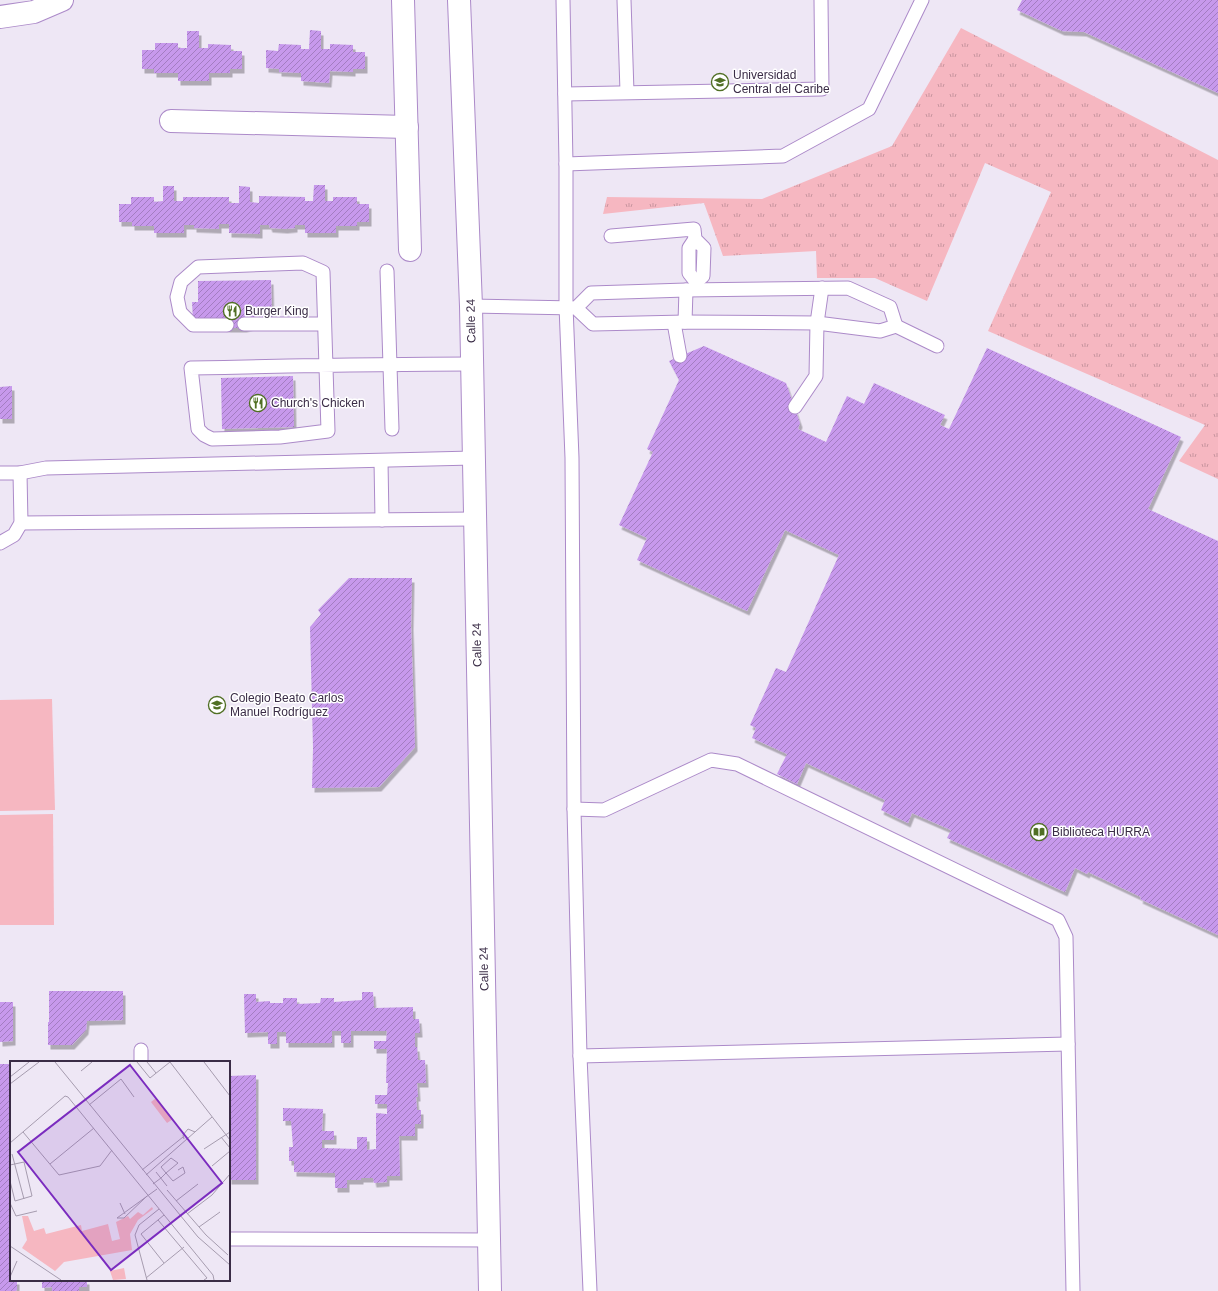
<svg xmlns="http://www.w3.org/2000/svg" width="1218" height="1291" font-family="Arial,sans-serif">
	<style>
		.grass { fill: url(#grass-tufts) }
		.garden { fill: #f6b7c1 }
		.building { fill: url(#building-hatch); filter: url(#shadow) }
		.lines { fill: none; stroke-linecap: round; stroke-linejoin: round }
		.service-casing { stroke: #ac8ac9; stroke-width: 15 }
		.minor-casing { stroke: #ac8ac9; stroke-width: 24 }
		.service { stroke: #fff; stroke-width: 13 }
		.minor { stroke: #fff; stroke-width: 22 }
		.labels { text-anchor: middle; stroke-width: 3; stroke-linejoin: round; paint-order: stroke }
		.poi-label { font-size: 12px; fill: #3a2c46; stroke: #fff; text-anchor: start }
		.street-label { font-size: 12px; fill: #3a2c46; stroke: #fff }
		.inset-road { fill: none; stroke: #a69caf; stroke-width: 1 }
		.view { fill: #7b2cbf; fill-opacity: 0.15; stroke: #7b2cbf; stroke-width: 2 }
		.inset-edge { fill: none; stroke: #3a2c46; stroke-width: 2 }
	</style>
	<defs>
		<pattern id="grass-tufts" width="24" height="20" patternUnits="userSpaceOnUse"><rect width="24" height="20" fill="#f6b7c1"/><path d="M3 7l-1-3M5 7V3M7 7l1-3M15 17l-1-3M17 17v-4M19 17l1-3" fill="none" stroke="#c8959f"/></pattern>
		<pattern id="building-hatch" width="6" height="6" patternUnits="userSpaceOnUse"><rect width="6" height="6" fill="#c799ec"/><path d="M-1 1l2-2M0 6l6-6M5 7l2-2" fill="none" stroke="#a37dc1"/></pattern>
		<filter id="shadow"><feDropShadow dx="2.5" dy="4.5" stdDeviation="0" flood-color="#0004"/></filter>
	</defs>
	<rect width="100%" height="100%" fill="#eee7f5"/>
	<path class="grass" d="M961,28L1218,160V479L1179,461L1205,425L988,331L1051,192L985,163L927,301L875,278H817L816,251L723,256L704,203L603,214L607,197L762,199L892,146Z"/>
	<g class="garden">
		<path d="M52,699L55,810L0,811V700Z"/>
		<path d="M53,814L54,925H0V815Z"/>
	</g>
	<g class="building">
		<path d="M1022,0H1218V93L1084,32L1062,31L1017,10Z"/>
		<path d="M310,30L321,31V49H330V44L353,45V52H365V69H353V72L330,71L329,83L301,81V73L279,72V69L266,68V50L278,51L279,44L301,45V49H309Z"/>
		<path d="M187,31H199V48H208V44L231,45V51H242V69H230V73H209V81H178V73H154V69H142V50H155V43H178V48H187Z"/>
		<path d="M314,185H325V201H333V197H357V204H369V222H357V226H336V233H305V225H295V228L285,229L270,228L269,225H260V234L229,233V224H219V229L194,228V225H184V233H154V226H132V222H119V204H131V197H154V202L163,201V186H174V201H183V197H229V203H239V186L250,187V202L259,203V196L305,197V201H313Z"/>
		<path d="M271,280L272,320L244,328H228L193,320L192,302H198V281Z"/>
		<path d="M704,346L786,383L800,423L798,429L826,442L847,396L864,404L874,383L945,415L940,425L949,429L987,348L1181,437L1148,509L1218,541V935L1140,899L1141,897L1088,872L1087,874L1075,868L1065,892L947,838L951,830L912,813L908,823L881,810L885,800L806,763L797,784L777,774L787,754L752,738L756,728L750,725L776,668L786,672L839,555L785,530L747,611L637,560L647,538L619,525L653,452L647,449L679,380L669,361Z"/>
		<path d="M293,376L294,427L222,429L221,378Z"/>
		<path d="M12,386V419H0V387Z"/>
		<path d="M349,578H412L411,626L415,747L379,787L312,788L313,748L310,627L321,614L318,610Z"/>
		<path d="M49,991H123V1020L87,1021L86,1030L72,1045H48V1022H49Z"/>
		<path d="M362,992H373L374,1008L413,1007V1019H419L420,1033H415V1047H417L418,1060H425L426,1083H417L418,1097H416L417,1110H421V1124H415V1136H399L400,1176H387V1182L374,1183L373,1178H361V1180H347V1188H335V1173L294,1172V1161H289V1147H293L291,1121H283V1108L323,1109L322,1131H334V1140H322V1148L357,1149V1137H367V1150L376,1149V1113L387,1114V1104H375V1095H387L388,1083H386L387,1049H374V1041H386L387,1031H351V1043H341V1031H332V1043H286V1032H277V1044H268V1032L245,1033L244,994H256V1002L270,1001V1003H283V998H297V1004L320,1003L321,998H334V1002L362,1000Z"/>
		<path d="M0,1002H13V1041L0,1042Z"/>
		<path d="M0,1064H11V1280H17V1290L15,1291H0Z"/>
		<path d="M256,1075V1180H229V1076Z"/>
		<path d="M42,1280H87V1287H79V1291H52V1287L42,1288Z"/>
	</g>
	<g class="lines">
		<g class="service-casing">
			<g id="service">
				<path d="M563,0L566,164V306L572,458L574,809L580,1056L590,1291"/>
				<path d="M624,0L627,92"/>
				<path d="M565,94L822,89L821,0"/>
				<path d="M566,164L783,156L869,109L922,0"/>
				<path d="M611,236L694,229L695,239L704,248L703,276L696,282"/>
				<path d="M695,239L689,248V273L696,282V289"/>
				<path d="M387,271L392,429"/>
				<path d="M471,306L576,308L593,324L685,322L817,323L880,331L896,326L890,307L848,288L686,290L591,293L576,308"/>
				<path d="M685,322L686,290"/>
				<path d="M674,323L680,356"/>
				<path d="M244,324H324"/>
				<path d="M227,325H193L180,312L177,297L181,282L198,267L303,263L323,272L328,431L280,437L212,439L204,435L198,429L191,368C284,366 378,364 471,364"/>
				<path d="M896,326L937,346"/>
				<path d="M795,407L816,376L817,323L822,288"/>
				<path d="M381,461L382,520"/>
				<path d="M0,473H20L46,468L473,458"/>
				<path d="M21,523L474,519"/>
				<path d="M0,543L14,535L21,523L20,473"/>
				<path d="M574,809L604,810L711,760L737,764L1058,920L1066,937L1073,1291"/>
				<path d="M580,1056L1068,1044"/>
				<path d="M141,1062V1050"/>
				<path d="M229,1239L490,1240"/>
			</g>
		</g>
		<g class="minor-casing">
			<g id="minor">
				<path d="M403,0L410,250"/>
				<path d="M459,0L471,306L490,1291"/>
				<path d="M0,17L34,12L62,0"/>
				<path d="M171,121L407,127"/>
			</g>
		</g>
		<use href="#service" class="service"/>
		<use href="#minor" class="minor"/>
	</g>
	<defs>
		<g id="university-ring" transform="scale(0.9)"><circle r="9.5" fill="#fff" stroke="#506f24" stroke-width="1.5"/><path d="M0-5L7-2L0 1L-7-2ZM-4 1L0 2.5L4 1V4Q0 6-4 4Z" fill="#506f24"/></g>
		<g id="restaurant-ring" transform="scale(0.9)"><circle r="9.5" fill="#fff" stroke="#506f24" stroke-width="1.5"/><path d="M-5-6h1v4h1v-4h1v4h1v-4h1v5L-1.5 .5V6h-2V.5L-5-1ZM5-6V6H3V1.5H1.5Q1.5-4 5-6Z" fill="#506f24"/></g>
		<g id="library-ring" transform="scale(0.9)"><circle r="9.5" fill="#fff" stroke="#506f24" stroke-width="1.5"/><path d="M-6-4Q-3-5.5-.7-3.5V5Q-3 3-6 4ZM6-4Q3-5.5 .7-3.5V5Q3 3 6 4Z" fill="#506f24"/></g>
	</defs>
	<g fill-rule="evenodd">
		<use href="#university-ring" x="720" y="82"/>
		<use href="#restaurant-ring" x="232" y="311"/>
		<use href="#restaurant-ring" x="258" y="403"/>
		<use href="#university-ring" x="217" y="705"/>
		<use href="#library-ring" x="1039" y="832"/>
	</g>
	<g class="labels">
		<g class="poi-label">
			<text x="733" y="79">Universidad<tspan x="733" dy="14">Central del Caribe</tspan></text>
			<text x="245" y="315">Burger King</text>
			<text x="271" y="407">Church's Chicken</text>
			<text x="230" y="702">Colegio Beato Carlos<tspan x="230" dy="14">Manuel Rodríguez</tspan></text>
			<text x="1052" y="836">Biblioteca HURRA</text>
		</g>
		<g class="street-label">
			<text transform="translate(471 321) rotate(-91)" y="4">Calle 24</text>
			<text transform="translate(477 645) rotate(-91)" y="4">Calle 24</text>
			<text transform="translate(484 969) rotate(-91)" y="4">Calle 24</text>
		</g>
	</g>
	<g transform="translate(10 1061)">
		<rect width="220" height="220" fill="#eee7f5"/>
		<path d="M142,146L143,148L128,159L120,173L122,189L54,201L45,210L12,187L17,179L12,155H18L24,170L34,167L36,173L71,164L72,170L98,163L102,180L110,178L106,161L118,155L120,158L128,151L133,154ZM114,207L116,218L103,219L100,210Z" fill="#f6b7c1"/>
		<path d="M146,37L163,58L157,62L141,41Z" fill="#f6b7c1"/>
		<path class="inset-road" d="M45,1L188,176L220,204M127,1L140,17L160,1M137,1L146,12M160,1L220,79M194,1L220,35M71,10L82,1M0,16L19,1M0,23L29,1M79,44L111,18L124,36M13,71L49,114L90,105L102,89M211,76L220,87M174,78L173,74L178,68L185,71M0,82L55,35L58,36L203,214L204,219M194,88L220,71M2,93L14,138M40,103L84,67M0,104L14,101L22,135L5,140L0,120M202,105L220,90M132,109L173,76M146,111L157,125M136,114L202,56M143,123L151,117L156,112L168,102L161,97L151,106L156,112L163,120L175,112L173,106L168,109M157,129L196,174L218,194M137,135L114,157H107L147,128M166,140L188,123M0,142L6,155L27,150M110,142L115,153M177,153L202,134L220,113M148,159L197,217L194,219M189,166L210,151M0,185L51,219M154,202L131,173L154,154M0,216L7,200M136,217L174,186M137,219L125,174L129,164L149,148"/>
		<path class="view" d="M120,4L212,122L101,209L8,91Z"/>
		<rect width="220" height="220" class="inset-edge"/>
	</g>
</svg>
